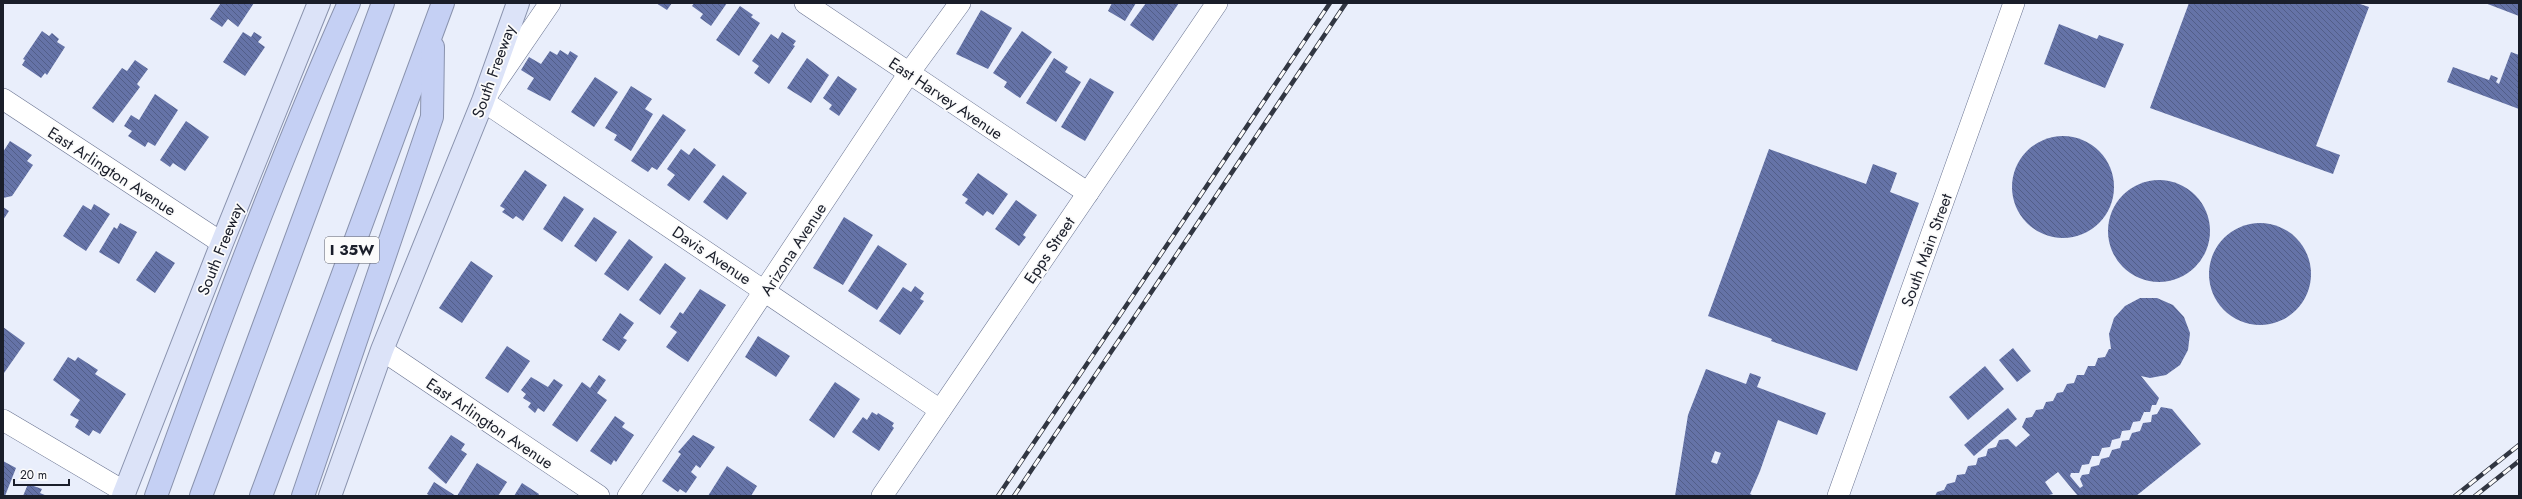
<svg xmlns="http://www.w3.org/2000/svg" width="2522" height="499" font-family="Jost,sans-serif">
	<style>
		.building { fill: url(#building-back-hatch); fill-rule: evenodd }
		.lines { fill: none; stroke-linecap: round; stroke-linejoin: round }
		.minor-casing { stroke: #697391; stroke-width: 22 }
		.major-casing { stroke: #8992ad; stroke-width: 24 }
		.highway-casing { stroke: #8992ad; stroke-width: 24 }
		.minor { stroke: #fff; stroke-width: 21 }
		.major { stroke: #dce3f8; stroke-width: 22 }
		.highway { stroke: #c5d0f4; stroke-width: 22 }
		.rail-casing { stroke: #313642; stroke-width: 4.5 }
		.rail { stroke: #fbfbfb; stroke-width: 3; stroke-dasharray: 9; stroke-linecap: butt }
		.labels { text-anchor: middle; stroke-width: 3.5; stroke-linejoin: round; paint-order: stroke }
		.shield { fill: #fbfbfb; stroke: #5e6069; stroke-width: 1 }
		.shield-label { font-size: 15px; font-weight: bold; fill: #1a1e2a }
		.street-label { font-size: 16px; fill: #1a1e2a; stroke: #fbfbfb }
	</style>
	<defs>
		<pattern id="building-back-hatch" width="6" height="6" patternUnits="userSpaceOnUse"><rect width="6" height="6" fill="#6573a7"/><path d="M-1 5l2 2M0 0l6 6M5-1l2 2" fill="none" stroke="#525e88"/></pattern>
	</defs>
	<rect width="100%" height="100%" fill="#e9eefb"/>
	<g class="building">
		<path d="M221,3H254L238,27L228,19L222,27L210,19Z"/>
		<path d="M656,3H672L667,10Z"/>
		<path d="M694,3H727L711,26L700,18L703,14L692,6Z"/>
		<path d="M1112,3H1136L1125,21L1108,11Z"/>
		<path d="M1146,3H1179L1153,41L1130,25Z"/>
		<path d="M2189,3H2357L2369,7L2316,146L2340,155L2333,174L2150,108Z"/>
		<path d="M2485,3H2519V16Z"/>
		<path d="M740,6L753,15L751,17L760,23L739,56L716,40Z"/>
		<path d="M981,10L1012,28L988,69L956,54Z"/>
		<path d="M2059,24L2097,39L2099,35L2124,44L2105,88L2044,64Z"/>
		<path d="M42,31L49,36L52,33L59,39L57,42L65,47L47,75L45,73L41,78L22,65L25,60L23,59Z"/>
		<path d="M1022,31L1052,52L1020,98L1004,87L1007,82L993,73Z"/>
		<path d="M243,32L251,37L254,32L262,37L258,42L265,47L245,76L223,62Z"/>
		<path d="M782,32L796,41L793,45L795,46L769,84L754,73L759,66L752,61L771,34L778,39Z"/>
		<path d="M560,50L568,55L570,51L578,56L550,101L527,89L534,78L521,70L529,57L541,64L550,51L557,55Z"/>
		<path d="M2511,52L2519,55V109L2447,82L2453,67L2489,80L2491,75L2498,78L2496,82L2499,84Z"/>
		<path d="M807,58L829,75L811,103L787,88Z"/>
		<path d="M1054,58L1068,67L1065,72L1081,82L1056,122L1026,103Z"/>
		<path d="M135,60L148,69L137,84L140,87L113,123L92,108L122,68L127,71Z"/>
		<path d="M838,76L857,89L839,116L829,109L832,105L823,98Z"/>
		<path d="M595,77L618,92L594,127L571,112Z"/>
		<path d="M1090,78L1114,92L1085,141L1061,127Z"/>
		<path d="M631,86L652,99L645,109L653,114L631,151L614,140L617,135L605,128Z"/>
		<path d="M155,94L178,110L155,146L148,142L145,147L128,136L132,131L124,126L131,115L139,120Z"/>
		<path d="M663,114L686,130L657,170L652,167L648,172L631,161Z"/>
		<path d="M186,121L209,137L185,171L173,163L170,167L160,160Z"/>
		<circle cx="2063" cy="187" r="51"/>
		<path d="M10,141L32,155L27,161L33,165L12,196L3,198V152Z"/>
		<path d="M694,148L716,165L689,201L667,185L675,175L667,169L681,149L689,155Z"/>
		<path d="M1769,149L1866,184L1873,164L1897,173L1890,192L1919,203L1857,371L1771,341L1772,339L1708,316Z"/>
		<path d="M525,170L547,185L523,221L516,216L513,219L502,212L505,209L500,206Z"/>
		<path d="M978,173L1008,194L993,215L987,211L983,216L965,203L968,199L962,195Z"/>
		<path d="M723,175L747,193L727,220L703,202Z"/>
		<circle cx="2159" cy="231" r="51"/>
		<path d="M564,196L584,209L562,242L543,229Z"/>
		<path d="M1016,200L1037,215L1023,235L1026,237L1019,246L995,229Z"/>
		<path d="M94,204L110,214L86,251L63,236L83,205L91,210Z"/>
		<path d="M3,207L9,211L3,220Z"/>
		<path d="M594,217L617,232L596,262L574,246Z"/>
		<path d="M844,217L873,235L843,285L813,268Z"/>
		<path d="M120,223L137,232L119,264L99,252L114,227L117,229Z"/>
		<circle cx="2260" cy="274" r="51"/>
		<path d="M629,239L653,257L628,291L604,274Z"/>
		<path d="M878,245L907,264L877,310L848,291Z"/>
		<path d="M156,251L175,263L155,293L136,280Z"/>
		<path d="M471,261L493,276L462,323L439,308Z"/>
		<path d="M665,263L686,278L660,315L639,300Z"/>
		<path d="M915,286L924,293L920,299L924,301L900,335L879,321L903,287L911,292Z"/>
		<path d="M700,289L726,305L688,362L666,347L677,332L670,327L680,312L683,314Z"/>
		<path d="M2140,298H2157L2173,305L2184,317L2190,333L2188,350L2180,365L2166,375L2150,378L2141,376L2159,398L2156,405H2152L2150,412H2144L2140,421L2133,422L2130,430L2122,431L2120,438L2112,440L2110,447L2102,448L2099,456H2092L2089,464L2082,465L2079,473H2071L2070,476L2080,488L2083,486L2080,479L2082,475L2089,474L2091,467L2099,465L2101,459L2109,457L2112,450L2120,448L2122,441L2129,440L2132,433L2140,431L2143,423L2151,422L2152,415L2157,414L2161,407L2172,409L2201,444L2136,496H2078L2058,472L2045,482L2053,494L2045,496H1935L1937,492L1944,490L1947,484L1955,482L1957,475L1965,474L1968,466L1976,465L1978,458L1986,456L1988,449L1996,447L1999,440L2008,439L2016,447L2030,435L2022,427L2026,418L2032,417L2036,410L2043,409L2046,402L2053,401L2057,393L2063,392L2067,384L2074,383L2077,375H2084L2088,366H2095L2098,358L2105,357L2109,349H2111L2109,334L2114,318L2125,306Z"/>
		<path d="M620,313L634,323L623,338L627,340L619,351L602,340Z"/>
		<path d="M3,327L25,343L4,373L3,372Z"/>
		<path d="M758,336L790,356L776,377L745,357Z"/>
		<path d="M507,346L530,361L508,393L485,378Z"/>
		<path d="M2013,348L2031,371L2017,382L1999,360Z"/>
		<path d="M68,357L75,361L78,357L98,370L95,374L126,394L100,434L93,430L89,436L75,427L79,420L70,415L80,400L53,380Z"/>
		<path d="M1985,366L2004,389L1968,420L1949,397Z"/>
		<path d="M1706,369L1746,384L1750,373L1761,377L1757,387L1826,413L1817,435L1778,420L1760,471L1750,494L1754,496H1675L1688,415ZM1715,451L1721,453L1717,464L1711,462Z"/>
		<path d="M599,375L606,380L597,393L607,400L577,442L552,425L582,382L590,388Z"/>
		<path d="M531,377L548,387L554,379L563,385L544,412L538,408L535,413L528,407L531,403L523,398L526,394L521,390Z"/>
		<path d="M835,382L860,399L834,438L809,420Z"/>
		<path d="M2008,408L2017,419L1974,456L1964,445Z"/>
		<path d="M872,412L877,415L878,413L894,423L892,426L894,428L879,451L852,432L863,417L867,420Z"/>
		<path d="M615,416L625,423L622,427L634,435L616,462L614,460L611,465L590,451Z"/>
		<path d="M451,435L465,444L461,450L467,454L446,484L428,468Z"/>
		<path d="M693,435L715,447L700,468L696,465L691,472L697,477L686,493L680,489L678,492L662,481L681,454L678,452Z"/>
		<path d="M3,461L16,468L5,496H3Z"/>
		<path d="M477,463L507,482L498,496H457Z"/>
		<path d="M727,466L757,486L751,496H708Z"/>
		<path d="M434,482L456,496H431L427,494Z"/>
		<path d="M522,483L539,494L538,496H514Z"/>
		<path d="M28,484L42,489L40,493L47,496H23Z"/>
	</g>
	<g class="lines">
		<g class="minor-casing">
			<g id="minor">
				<path d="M550,3L483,101L940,410"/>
				<path d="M805,3L1088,193"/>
				<path d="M3,99L222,243"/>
				<path d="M382,350L599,496"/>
				<path d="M3,420L125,492"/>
				<path d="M628,496L909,73L960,3"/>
				<path d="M882,496L1217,3"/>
				<path d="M1838,496L2014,3"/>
			</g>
		</g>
		<g class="major-casing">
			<g id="major">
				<path d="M123,496L222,243L319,3"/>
				<path d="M330,496L382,350L483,101L518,3"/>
			</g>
		</g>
		<g class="highway-casing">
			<g id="highway">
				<path d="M156,496C216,330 277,165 349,3"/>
				<path d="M201,496L383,3"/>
				<path d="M261,496L443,3"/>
				<path d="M303,496L432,117L433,47"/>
			</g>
		</g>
		<use href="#minor" class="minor"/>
		<use href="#major" class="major"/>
		<use href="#highway" class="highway"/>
		<g class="rail-casing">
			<g id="rail">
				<path d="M998,496L1330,3"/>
				<path d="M1014,496L1346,3"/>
				<path d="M2455,496L2519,445"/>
				<path d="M2475,496L2519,461"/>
			</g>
		</g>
		<use href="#rail" class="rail"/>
	</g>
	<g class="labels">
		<rect class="shield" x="325" y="237" width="54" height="26" rx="3"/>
		<g class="shield-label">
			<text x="352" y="255">I 35W</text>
		</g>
		<g class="street-label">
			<text transform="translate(493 71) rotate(-70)" y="6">South Freeway</text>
			<text transform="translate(946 98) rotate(34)" y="6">East Harvey Avenue</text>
			<text transform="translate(112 171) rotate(33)" y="6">East Arlington Avenue</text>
			<text transform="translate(220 249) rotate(-68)" y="6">South Freeway</text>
			<text transform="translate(793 249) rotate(-57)" y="6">Arizona Avenue</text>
			<text transform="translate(1049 250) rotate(-56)" y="6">Epps Street</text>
			<text transform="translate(1926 250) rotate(-70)" y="6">South Main Street</text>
			<text transform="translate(712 255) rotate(34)" y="6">Davis Avenue</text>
			<text transform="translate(490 423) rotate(34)" y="6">East Arlington Avenue</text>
		</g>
	</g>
	<rect width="2522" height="499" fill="none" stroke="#1a1e2a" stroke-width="8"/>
	<path d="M14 479v6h55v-6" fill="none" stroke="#1a1e2a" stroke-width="2"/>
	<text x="20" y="479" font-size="12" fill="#1a1e2a" stroke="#fbfbfb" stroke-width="3" paint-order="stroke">20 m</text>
</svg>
